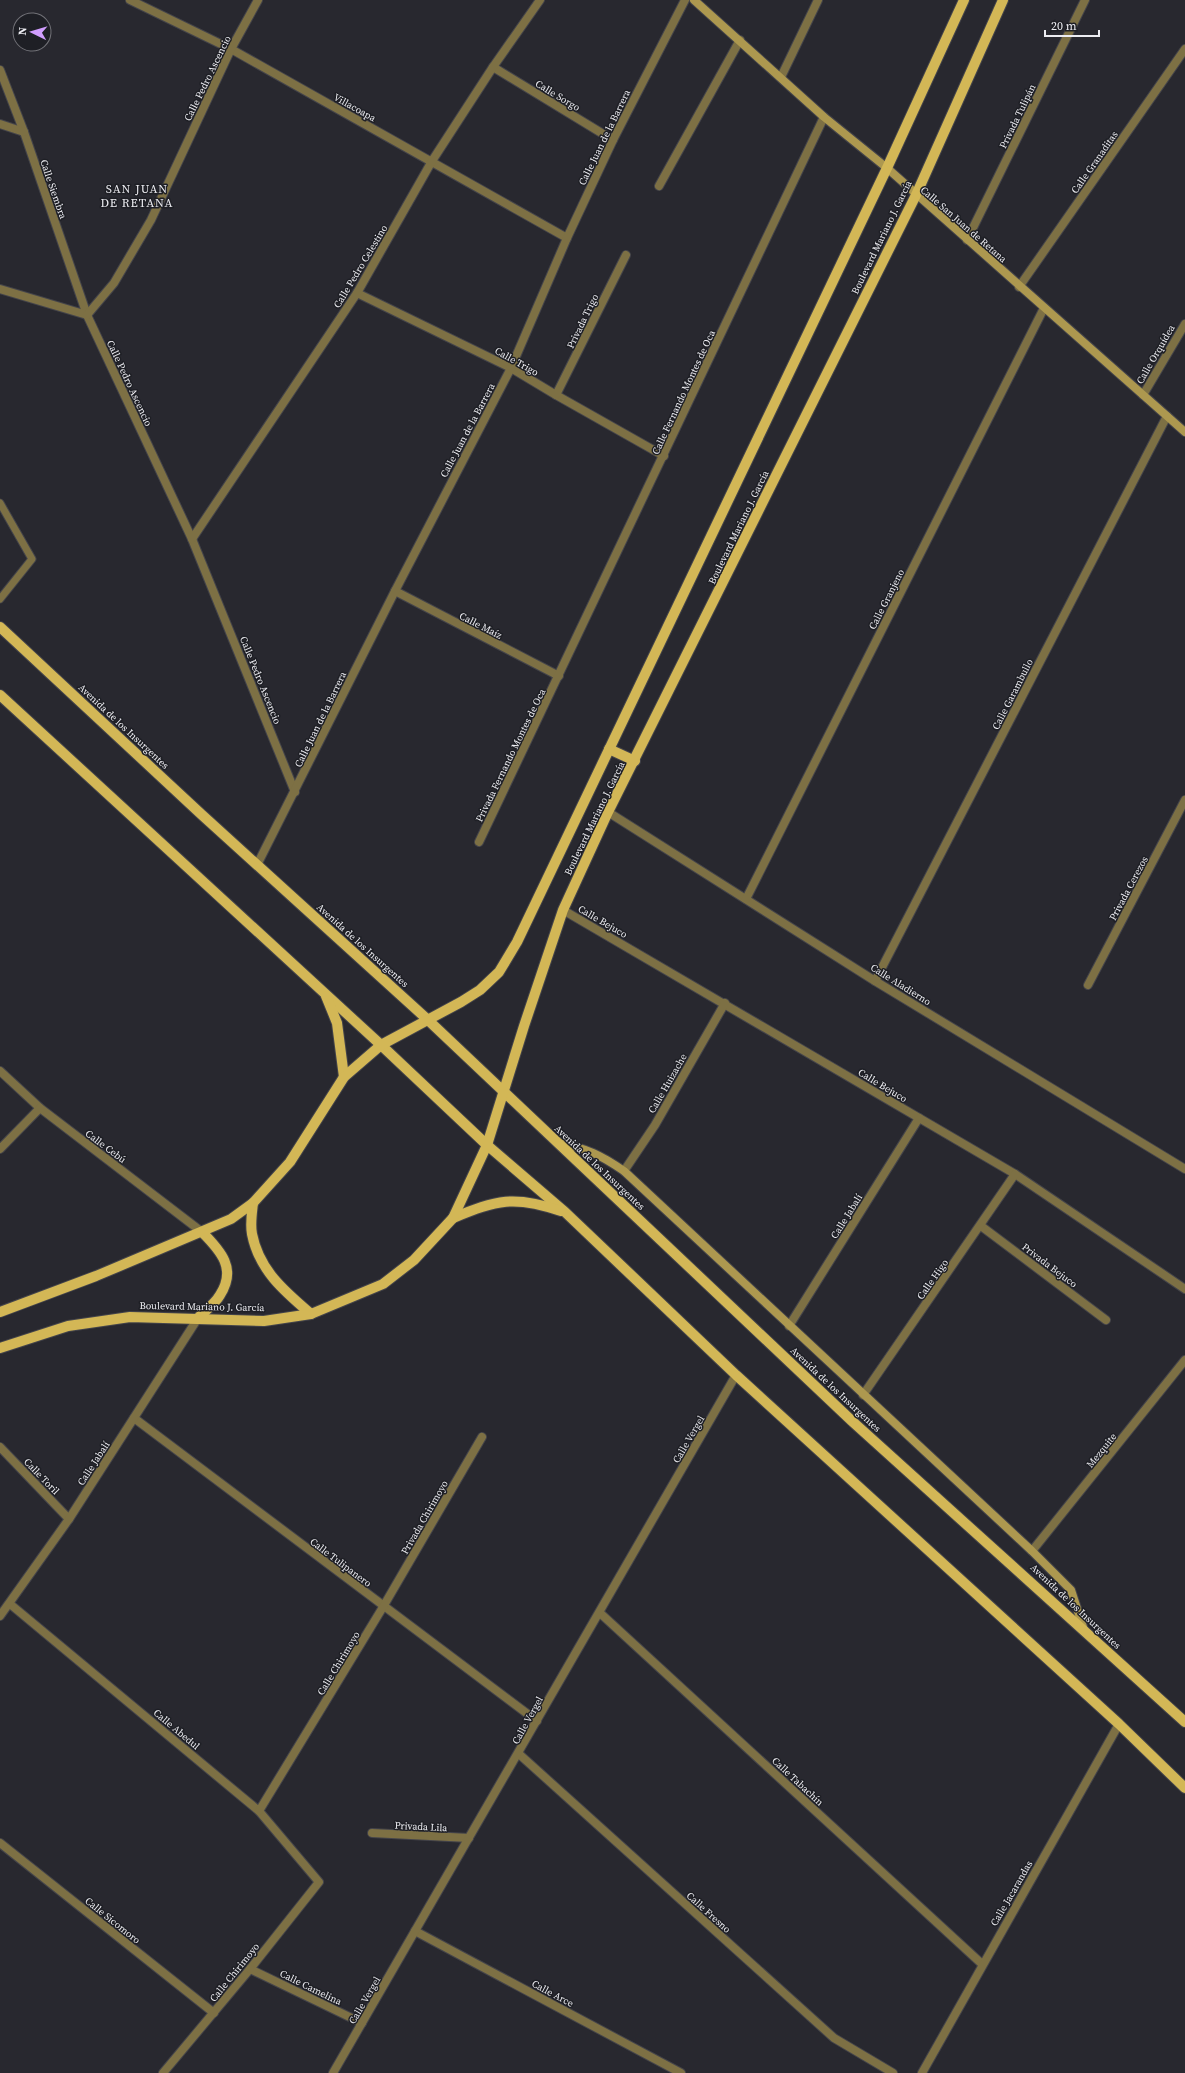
<svg xmlns="http://www.w3.org/2000/svg" width="1185" height="2073" font-family="'Source Serif 4',serif">
	<style>
		.lines { fill: none; stroke-linecap: round; stroke-linejoin: round }
		.lane-casing { stroke: #44444a; stroke-width: 9 }
		.street-casing { stroke: #44444a; stroke-width: 10 }
		.secondary-casing { stroke: #44444a; stroke-width: 10 }
		.primary-casing { stroke: #44444a; stroke-width: 12 }
		.lane { stroke: #7d7044; stroke-width: 7 }
		.street { stroke: #7d7044; stroke-width: 8 }
		.secondary { stroke: #ad984f; stroke-width: 8 }
		.primary { stroke: #d3b756; stroke-width: 10 }
		.labels { text-anchor: middle; stroke-width: 3; stroke-linejoin: round; paint-order: stroke }
		.street-label { font-size: 10px; fill: #ededf2; stroke: #1e1f25 }
		.quarter-label { font-size: 12px; letter-spacing: 1px; fill: #ededf2; stroke: #1e1f25 }
	</style>
	<rect width="100%" height="100%" fill="#28282f"/>
	<g class="lines">
		<g class="lane-casing">
			<path id="lane" d="M0,503L32,559L0,599"/>
		</g>
		<g class="street-casing">
			<g id="street">
				<path d="M130,0L231,49L567,238"/>
				<path d="M493,67L613,140"/>
				<path d="M0,70L24,132L87,315L192,539L295,792"/>
				<path d="M781,77L818,0"/>
				<path d="M0,124L24,132"/>
				<path d="M659,186L740,40"/>
				<path d="M967,240L1085,0"/>
				<path d="M1019,287L1185,49"/>
				<path d="M0,289L87,315"/>
				<path d="M357,293L511,368L556,395L664,456"/>
				<path d="M87,315L114,283L151,220L231,49L258,0"/>
				<path d="M556,395L626,255"/>
				<path d="M1143,395L1185,324"/>
				<path d="M192,539L357,293L432,161L493,67L540,0"/>
				<path d="M395,591L559,676"/>
				<path d="M608,812L875,981L1185,1169"/>
				<path d="M479,842L824,117"/>
				<path d="M257,865L395,591L511,368L567,238L613,140L685,0"/>
				<path d="M746,899L1044,308"/>
				<path d="M563,910L1015,1174L1185,1289"/>
				<path d="M875,981L1167,416"/>
				<path d="M1088,985L1185,800"/>
				<path d="M0,1071L40,1108L202,1232"/>
				<path d="M0,1149L40,1108"/>
				<path d="M624,1171L655,1125L725,1003"/>
				<path d="M981,1226L1106,1320"/>
				<path d="M789,1326L919,1118"/>
				<path d="M863,1395L1015,1174"/>
				<path d="M134,1418L537,1721"/>
				<path d="M0,1447L69,1519"/>
				<path d="M1032,1551L1185,1360"/>
				<path d="M10,1604L259,1811L319,1882L250,1969L163,2073"/>
				<path d="M600,1613L982,1964"/>
				<path d="M0,1616L69,1519L198,1318"/>
				<path d="M519,1754L834,2038L893,2073"/>
				<path d="M259,1811L383,1607L482,1437"/>
				<path d="M372,1833L469,1838"/>
				<path d="M0,1843L214,2013"/>
				<path d="M415,1931L681,2073"/>
				<path d="M250,1969L362,2023"/>
				<path d="M333,2073L736,1375"/>
				<path d="M922,2073L1119,1724"/>
			</g>
		</g>
		<g class="secondary-casing">
			<g id="secondary">
				<path d="M694,0L824,117L887,168L1185,432"/>
				<path d="M558,1143C588,1149 599,1154 624,1171L1032,1551L1071,1590L1084,1630"/>
			</g>
		</g>
		<g class="primary-casing">
			<g id="primary">
				<path d="M0,627L201,814L428,1020L853,1422L1185,1722"/>
				<path d="M0,695L381,1045L487,1145L565,1212L736,1375L1119,1724L1185,1788"/>
				<path d="M609,749L635,761"/>
				<path d="M326,996L337,1023L344,1077"/>
				<path d="M253,1203C252,1212 250,1224 252,1234C259,1270 284,1291 311,1314"/>
				<path d="M453,1218C497,1200 514,1195 561,1211"/>
				<path d="M0,1312L96,1276L231,1219L253,1203L290,1162L344,1077L381,1045L461,1002L480,990L499,972L517,942L887,168L964,0"/>
				<path d="M198,1318C205,1311 215,1304 220,1295C237,1269 221,1251 202,1232"/>
				<path d="M0,1348L68,1326L130,1317L264,1321L311,1314L383,1284L414,1260L453,1218L487,1145L524,1026L563,910L608,812L916,195L1003,0"/>
			</g>
		</g>
		<use href="#lane" class="lane"/>
		<use href="#street" class="street"/>
		<use href="#secondary" class="secondary"/>
		<use href="#primary" class="primary"/>
	</g>
	<g class="labels">
		<g class="street-label">
			<text transform="translate(207 78) rotate(-64)" y="4">Calle Pedro Ascencio</text>
			<text transform="translate(558 95) rotate(31)" y="4">Calle Sorgo</text>
			<text transform="translate(355 107) rotate(29)" y="4">Villacoapa</text>
			<text transform="translate(1017 116) rotate(-64)" y="4">Privada Tulipán</text>
			<text transform="translate(604 137) rotate(-64)" y="4">Calle Juan de la Barrera</text>
			<text transform="translate(1094 162) rotate(-55)" y="4">Calle Granaditas</text>
			<text transform="translate(54 189) rotate(71)" y="4">Calle Siembra</text>
			<text transform="translate(964 224) rotate(41)" y="4">Calle San Juan de Retana</text>
			<text transform="translate(881 237) rotate(-64)" y="4">Boulevard Mariano J. García</text>
			<text transform="translate(360 266) rotate(-59)" y="4">Calle Pedro Celestino</text>
			<text transform="translate(582 321) rotate(-64)" y="4">Privada Trigo</text>
			<text transform="translate(1155 354) rotate(-60)" y="4">Calle Orquídea</text>
			<text transform="translate(517 361) rotate(29)" y="4">Calle Trigo</text>
			<text transform="translate(130 383) rotate(65)" y="4">Calle Pedro Ascencio</text>
			<text transform="translate(683 392) rotate(-65)" y="4">Calle Fernando Montes de Oca</text>
			<text transform="translate(467 430) rotate(-62)" y="4">Calle Juan de la Barrera</text>
			<text transform="translate(738 527) rotate(-64)" y="4">Boulevard Mariano J. García</text>
			<text transform="translate(886 599) rotate(-63)" y="4">Calle Granjeno</text>
			<text transform="translate(481 625) rotate(27)" y="4">Calle Maíz</text>
			<text transform="translate(261 680) rotate(68)" y="4">Calle Pedro Ascencio</text>
			<text transform="translate(1012 694) rotate(-63)" y="4">Calle Garambullo</text>
			<text transform="translate(320 719) rotate(-64)" y="4">Calle Juan de la Barrera</text>
			<text transform="translate(124 726) rotate(43)" y="4">Avenida de los Insurgentes</text>
			<text transform="translate(510 755) rotate(-64)" y="4">Privada Fernando Montes de Oca</text>
			<text transform="translate(594 818) rotate(-64)" y="4">Boulevard Mariano J. García</text>
			<text transform="translate(1128 888) rotate(-62)" y="4">Privada Cerezos</text>
			<text transform="translate(603 921) rotate(30)" y="4">Calle Bejuco</text>
			<text transform="translate(363 945) rotate(42)" y="4">Avenida de los Insurgentes</text>
			<text transform="translate(901 984) rotate(32)" y="4">Calle Aladierno</text>
			<text transform="translate(667 1083) rotate(-60)" y="4">Calle Huizache</text>
			<text transform="translate(883 1085) rotate(31)" y="4">Calle Bejuco</text>
			<text transform="translate(106 1146) rotate(37)" y="4">Calle Cebú</text>
			<text transform="translate(600 1167) rotate(43)" y="4">Avenida de los Insurgentes</text>
			<text transform="translate(846 1216) rotate(-58)" y="4">Calle Jabalí</text>
			<text transform="translate(1050 1265) rotate(37)" y="4">Privada Bejuco</text>
			<text transform="translate(932 1279) rotate(-55)" y="4">Calle Higo</text>
			<text transform="translate(202 1306) rotate(1)" y="4">Boulevard Mariano J. García</text>
			<text transform="translate(836 1389) rotate(43)" y="4">Avenida de los Insurgentes</text>
			<text transform="translate(688 1439) rotate(-60)" y="4">Calle Vergel</text>
			<text transform="translate(1101 1450) rotate(-51)" y="4">Mezquite</text>
			<text transform="translate(93 1463) rotate(-57)" y="4">Calle Jabalí</text>
			<text transform="translate(42 1476) rotate(46)" y="4">Calle Toril</text>
			<text transform="translate(424 1517) rotate(-60)" y="4">Privada Chirimoyo</text>
			<text transform="translate(341 1562) rotate(37)" y="4">Calle Tulipanero</text>
			<text transform="translate(1076 1606) rotate(43)" y="4">Avenida de los Insurgentes</text>
			<text transform="translate(338 1663) rotate(-59)" y="4">Calle Chirimoyo</text>
			<text transform="translate(527 1720) rotate(-61)" y="4">Calle Vergel</text>
			<text transform="translate(177 1729) rotate(40)" y="4">Calle Abedul</text>
			<text transform="translate(798 1781) rotate(43)" y="4">Calle Tabachín</text>
			<text transform="translate(421 1826) rotate(3)" y="4">Privada Lila</text>
			<text transform="translate(1011 1893) rotate(-60)" y="4">Calle Jacarandas</text>
			<text transform="translate(709 1912) rotate(42)" y="4">Calle Fresno</text>
			<text transform="translate(113 1920) rotate(39)" y="4">Calle Sicomoro</text>
			<text transform="translate(234 1972) rotate(-51)" y="4">Calle Chirimoyo</text>
			<text transform="translate(311 1987) rotate(26)" y="4">Calle Camelina</text>
			<text transform="translate(553 1993) rotate(28)" y="4">Calle Arce</text>
			<text transform="translate(364 2000) rotate(-60)" y="4">Calle Vergel</text>
		</g>
		<g class="quarter-label">
			<text x="137" y="193">SAN JUAN<tspan x="137" dy="14">DE RETANA</tspan></text>
		</g>
	</g>
	<g transform="translate(32 32) rotate(275)"><circle r="19" fill="#1e1f25" stroke="#717177"/>
	<path d="M0-3L7 15L0 10L-7 15Z" fill="#d09dfe"/>
	<text y="-6" font-size="11" font-weight="bold" text-anchor="middle" fill="#ededf2">N</text>
	</g>
	<path d="M1045 30v6h54v-6" fill="none" stroke="#ededf2" stroke-width="2"/>
	<text x="1051" y="30" font-size="12" fill="#ededf2" stroke="#1e1f25" stroke-width="3" paint-order="stroke">20 m</text>
</svg>
